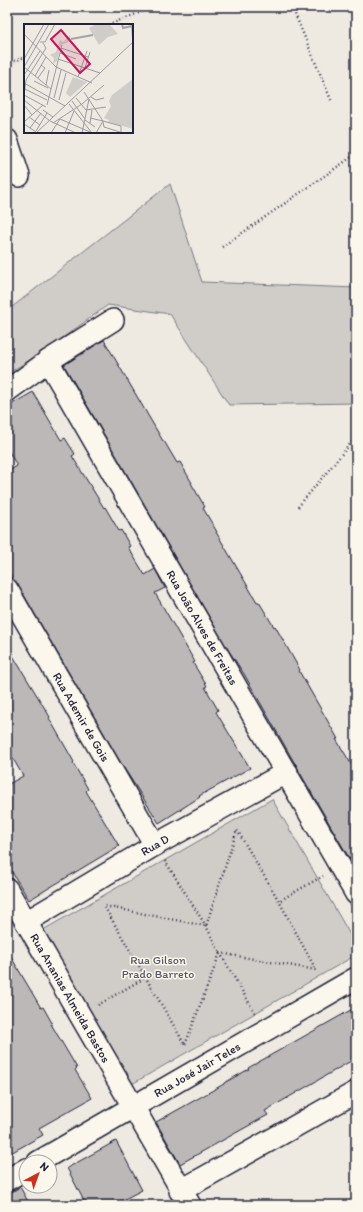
<svg xmlns="http://www.w3.org/2000/svg" width="363" height="1212" font-family="Itim,sans-serif">
	<style>
		.green { fill: #d0cdc9; stroke: #797882 }
		.building { fill: #bcb8b8; stroke: #22223b }
		.lines { fill: none; stroke-linecap: round; stroke-linejoin: round }
		.street-casing { stroke: #22223b; stroke-width: 24 }
		.path { stroke: #22223b; stroke-width: 2.5; stroke-dasharray: 1 3; stroke-linecap: butt }
		.street { stroke: #fbf7ec; stroke-width: 21 }
		.labels { text-anchor: middle; stroke-width: 3; stroke-linejoin: round; paint-order: stroke }
		.street-label { font-size: 12px; fill: #22223b; stroke: #fbf7ec }
		.park-label { font-size: 12px; fill: #565566; stroke: #fbf7ec }
		.inset-river { fill: none; stroke: #a6a3a7; stroke-width: 2 }
		.inset-road { fill: none; stroke: #9c9a9f; stroke-width: 1 }
		.view { fill: #c2185b; fill-opacity: 0.15; stroke: #c2185b; stroke-width: 2 }
		.inset-edge { fill: none; stroke: #22223b; stroke-width: 2 }
	</style>
	<rect width="100%" height="100%" fill="#eeeae2"/>
	<filter id="ink" filterUnits="userSpaceOnUse"><feTurbulence type="fractalNoise" baseFrequency=".025" numOctaves="2"/><feDisplacementMap in="SourceGraphic" scale="8" xChannelSelector="R" yChannelSelector="G"/><feConvolveMatrix kernelMatrix="1 2 1 2 8 2 1 2 1" color-interpolation-filters="sRGB"/></filter>
	<g filter="url(#ink)">
		<g class="green">
			<path d="M170,184L202,282L356,288V403L229,405L170,314L108,305L43,352L7,374V311Z"/>
			<path d="M272,799L356,945V955L125,1088L36,934Z"/>
		</g>
		<g class="building">
			<path d="M104,340L163,441H164L177,463L180,462L192,483H191L205,507L203,508L217,532H216L257,602H259L274,627L275,626L300,670L299,671L338,739H336L356,772V870L299,771L297,766L294,762L244,674L227,648L64,365Z"/>
			<path d="M33,392L61,440L65,438L75,454L72,456L104,508L105,507L119,531L121,530L130,546L128,547L145,575L155,569L165,588L155,593L195,662L193,663L207,686L205,687L218,710L216,712L250,768L199,796L200,797L159,823L122,765L17,583L12,578L7,569V472L17,466L7,448V407Z"/>
			<path d="M7,646L50,717L49,718L74,762L73,763L88,789L86,791L119,846L29,900L7,864V785L23,776L7,748Z"/>
			<path d="M7,950L41,1008L43,1007L52,1023L51,1024L77,1068L75,1070L92,1098L39,1128L43,1135L7,1155Z"/>
			<path d="M356,1007V1058L265,1111L268,1115L180,1164L156,1122L224,1084V1083L249,1069L248,1068Z"/>
			<path d="M116,1141L142,1190L113,1205H86L67,1168Z"/>
			<path d="M20,1187L30,1205H7V1195Z"/>
		</g>
		<g class="lines">
			<g class="street-casing">
				<g id="street">
					<path d="M7,140L19,176"/>
					<path id="s1" d="M48,361L356,894"/>
					<path d="M7,391L48,361L113,320"/>
					<path id="s2" d="M7,589L155,845"/>
					<path id="s3" d="M7,889L190,1205"/>
					<path id="s4" d="M26,922L155,845L287,772"/>
					<path id="s5" d="M38,1162L356,978"/>
					<path d="M7,1180L26,1169"/>
					<path d="M180,1191L356,1092"/>
				</g>
			</g>
			<g class="path">
				<path d="M292,7L332,102"/>
				<path d="M108,25L154,7"/>
				<path d="M7,64L25,57"/>
				<path d="M222,247L356,154"/>
				<path d="M298,507L356,437"/>
				<path d="M165,861L206,926L220,953L185,1045L104,906L206,926L237,830L279,901L323,876"/>
				<path d="M220,953L316,970L279,901"/>
				<path d="M220,953L255,1013"/>
				<path d="M98,1005L146,977"/>
			</g>
			<use href="#street" class="street"/>
		</g>
	</g>
	<g class="labels">
		<g class="street-label">
			<text dy="4" stroke="none"><textPath href="#s1" startOffset="308">Rua João Alves de Freitas</textPath></text>
			<text dy="4" stroke="none"><textPath href="#s2" startOffset="148">Rua Ademir de Gois</textPath></text>
			<text dy="4" stroke="none"><textPath href="#s4" startOffset="150">Rua D</textPath></text>
			<text dy="4" stroke="none"><textPath href="#s3" startOffset="126">Rua Ananias Almeida Bastos</textPath></text>
			<text dy="4" stroke="none"><textPath href="#s5" startOffset="184">Rua José Jair Teles</textPath></text>
		</g>
		<g class="park-label">
			<text x="158" y="964">Rua Gilson<tspan x="158" dy="14">Prado Barreto</tspan></text>
		</g>
	</g>
	<g transform="translate(24 24)">
		<rect width="109" height="109" fill="#eeeae2"/>
		<path d="M72,0L86,1L94,10L84,13L75,21L65,4ZM46,11L47,17L37,21L33,37L29,40L30,34L26,31L32,28L36,16L39,18ZM49,53L63,58L46,73L42,69ZM109,55V105L84,98L85,96L80,94L87,82L85,77L88,71Z" fill="#d0cdc9"/>
		<path class="inset-river" d="M98,0L99,4L108,2L109,15M47,15L69,11"/>
		<path class="inset-road" d="M0,10L32,43L68,59M16,18H21L31,0M37,24L64,33M36,29L52,35M0,35L20,0M34,35L76,49M0,43L25,0M0,43L27,65M61,44L66,28M0,51L16,27M11,52L22,33M54,53L63,27M14,54L21,44L17,41M10,57L24,64M0,59L41,82M22,61L25,46M1,65L23,76M60,68L79,97L97,102V109M0,71L22,83M0,72L2,56L22,24L19,19M67,73L72,76L80,74M30,74L37,46M52,74L62,86L82,83M0,76L26,97L52,109M35,76L42,49M48,77L61,95M45,80L68,109M0,81L8,91M23,81L38,21M19,86L29,93M5,93L16,101M66,94L79,97L72,109M36,95L66,108M61,96L71,103M0,98L19,81M79,98L80,103L99,109M29,99L58,80L80,61M66,99L68,86M0,100L12,108M6,104L17,89M12,107L23,89M12,109L109,18M27,109L36,95M41,109L50,87M58,109L65,75"/>
		<path class="view" d="M37,6L66,40L56,49L27,15Z"/>
		<rect width="109" height="109" class="inset-edge"/>
	</g>
	<rect width="363" height="1212" fill="none" stroke="#fbf7ec" stroke-width="24"/>
	<rect x="12" y="12" width="339" height="1188" fill="none" stroke="#22223b" stroke-width="1.5" filter="url(#ink)"/>
	<g transform="translate(38 1174) rotate(41)"><circle r="19" fill="#fbf7ec" stroke="#a4a2a5"/>
	<path d="M0-3L7 15L0 10L-7 15Z" fill="#c8321e"/>
	<text y="-6" font-size="11" font-weight="bold" text-anchor="middle" fill="#22223b">N</text>
	</g>
</svg>
